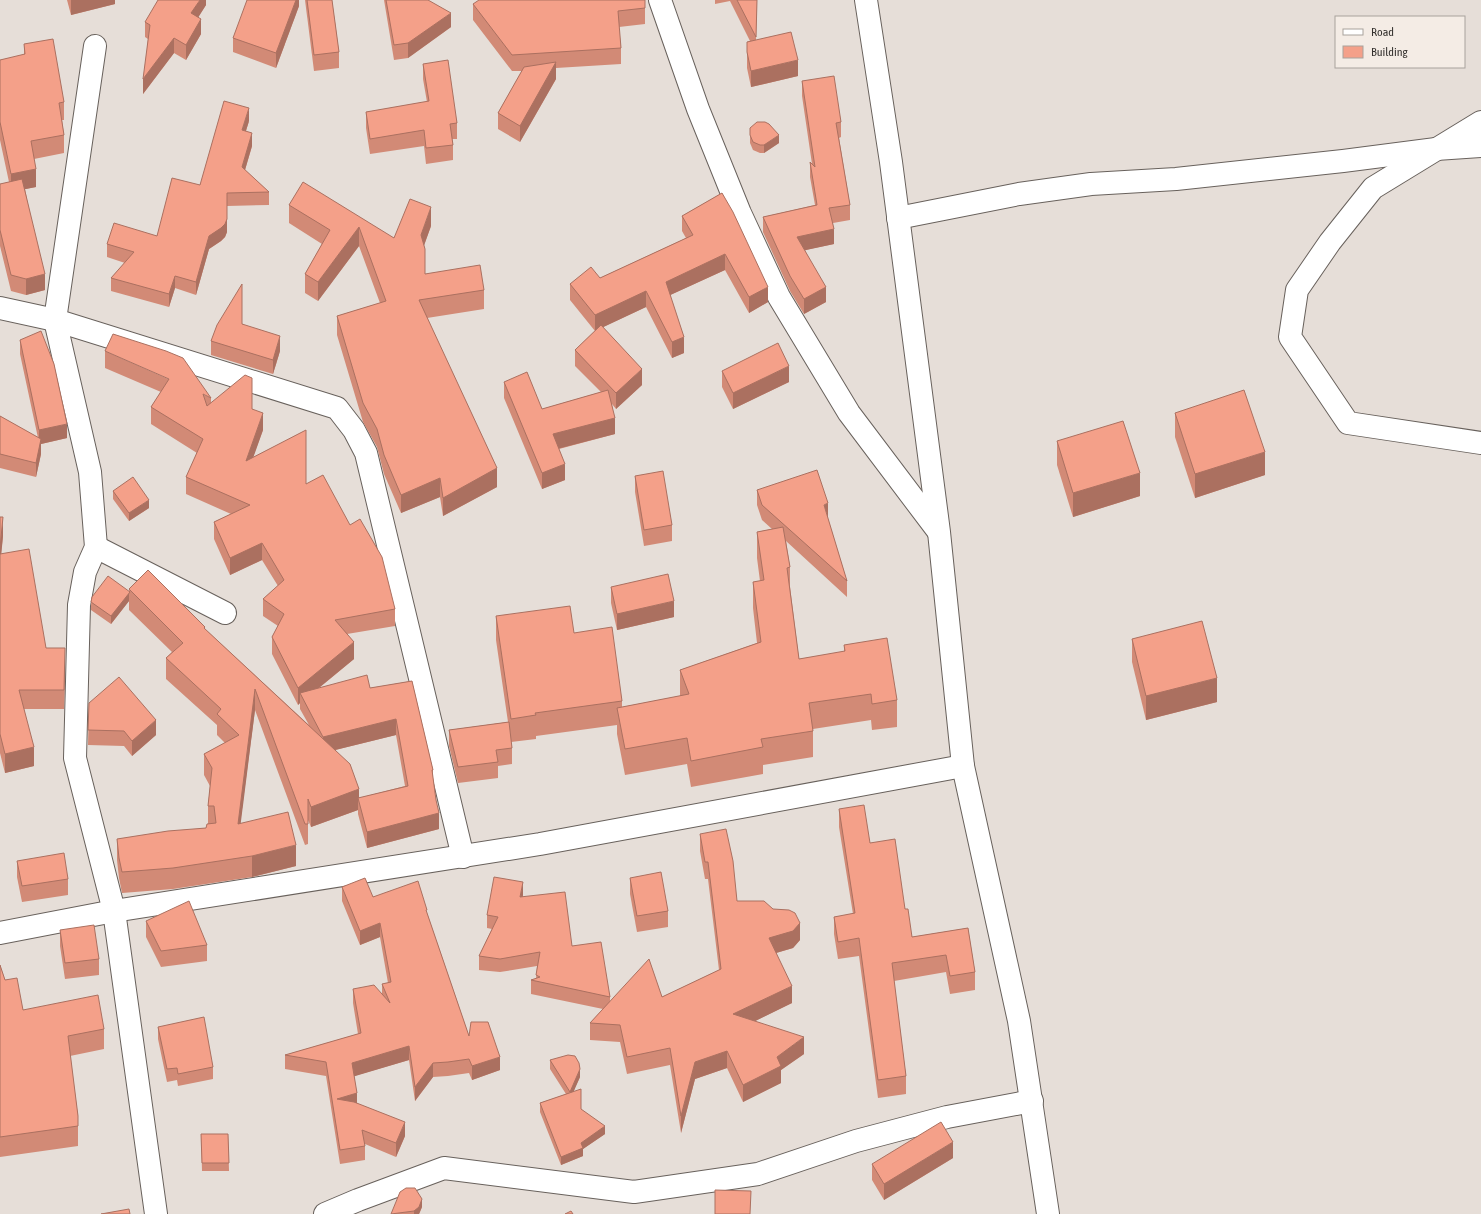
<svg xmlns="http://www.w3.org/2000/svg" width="1481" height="1214" font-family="'Asap Condensed',sans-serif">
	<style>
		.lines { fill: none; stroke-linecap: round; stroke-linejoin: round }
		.minor-casing { stroke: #68615c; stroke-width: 24 }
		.minor { stroke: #fff; stroke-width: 22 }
		.wall { fill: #d28a76; fill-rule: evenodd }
		.shaded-wall { fill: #ab7060 }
		.building { fill: #f4a089; stroke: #ab7060 }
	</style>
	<rect width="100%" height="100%" fill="#e6ded8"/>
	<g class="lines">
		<g class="minor-casing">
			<g id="minor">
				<path d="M660,0L698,109L740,213L779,297L849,413L938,531"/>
				<path d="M866,0L891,162L939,532L963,766L1019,1021L1048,1214"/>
				<path d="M95,46L55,320L90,472L96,547L85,572L79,605L75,758L114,911L156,1214"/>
				<path d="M1481,122L1373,188L1330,242L1297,290L1290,337L1348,423L1481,443"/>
				<path d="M898,218L1019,194L1091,184L1176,179L1343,161L1436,149L1481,146"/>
				<path d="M0,308L55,320L337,408L354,430L366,453L463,857"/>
				<path d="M96,547L225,613"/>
				<path d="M0,933L114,911L540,844L963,766"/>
				<path d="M325,1214L358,1200L444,1168L634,1192L758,1174L856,1141L947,1117L1032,1101"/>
			</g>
		</g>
		<use href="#minor" class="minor"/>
	</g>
	<g class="wall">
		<path d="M67,0H115V4L71,15Z"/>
		<path d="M206,0V5L198,17L201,34L186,60L174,53L143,94L148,39L145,37V22Z"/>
		<path d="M299,0V6L276,68L233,52V38Z"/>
		<path d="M305,0H332L339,52V68L314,71Z"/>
		<path d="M384,0H428L451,27L408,58L394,60Z"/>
		<path d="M715,0H757L756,40L798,76L751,87L747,68V42L750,41L730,1L715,4Z"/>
		<path d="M473,4L645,8V24L619,27L621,48V64L556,68V79L520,142L498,129V113L522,71H512L473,20Z"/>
		<path d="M24,44L64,102V120H62L64,135V153L34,159L36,187L25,189L45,290L26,295L11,291L0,246V184L9,182L0,140V60L24,55Z"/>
		<path d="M423,64L457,123V139H452L453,145V160L426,164L424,146L370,154L366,128V112L427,102L423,79Z"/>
		<path d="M802,81L841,122V137L839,138L850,205V220L833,223L834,244L805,250L826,302L804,314L790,291L763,232V217L815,205L810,177V162L812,164L802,96Z"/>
		<path d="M249,121L246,131L252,146L245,170L269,192V205L227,206V232L225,237L221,241L209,249L196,295L175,288L169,307L111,291V278L125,263L107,257V244L157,236L200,185Z"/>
		<path d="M750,135L779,143L764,153H760L753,150L750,143Z"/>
		<path d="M722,193L768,302L749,313L725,270L670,295L684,353L672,358L646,307L603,327L642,385L616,409L612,404L615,434L559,449L565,480L542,489L504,398V382L542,409L601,392L575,366V350L595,331L570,300V284L600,278L686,238L682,231V216Z"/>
		<path d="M289,205L394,238L431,226L424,245L425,274L484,290V309L427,318L497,487L443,516L440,497L401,513L384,474L377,447L363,422L337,335V316L380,303L359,246L318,301L305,293V274L322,244L289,223Z"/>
		<path d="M242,324L280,351L273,374L211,355V341Z"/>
		<path d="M20,340L67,438L41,444V454L36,477L0,468V416L38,438L20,354Z"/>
		<path d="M105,351L211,398V403L252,409L263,430L253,457L306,484L395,609V626L347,634L354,659L319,688H370L412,681L433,770V778L439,829L367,848L358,814V810L311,827L308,820V844L305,845L255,710L240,824L296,866L252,877L173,889L122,893L119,878L117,860V839L206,828L208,824V806L210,786L204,775V754L225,743L217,735V725L166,679V658L172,652L129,610V601L111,624L91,610V602L129,592V589L205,629L309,725L300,709V703L298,705L272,654V637L278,626L263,616V599L278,586L262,560L230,575L214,539V522L231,514L186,494V477L197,453L151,424V407L161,392L105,368ZM396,735L405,786L359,798L335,750Z"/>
		<path d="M722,371L789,382L733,409L722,387Z"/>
		<path d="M1175,413L1265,475L1195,498L1175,437Z"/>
		<path d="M1057,441L1140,496L1073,517L1057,465Z"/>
		<path d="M635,476L672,525V541L644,546L635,492Z"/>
		<path d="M757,490L828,519L847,581V597L786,541L790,567V587L799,659L844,652V645L897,700V727L872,730L871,720L813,729V757L763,765V774L691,787L687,764L625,775L617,734V725L536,736V739L511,742L512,748V764L498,766V778L458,783L449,746V730L508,722L496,640V616L574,633L622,701V707L680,696V670L757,643L753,608V582L760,581L757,558V532L772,529L762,520L757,505Z"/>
		<path d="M113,491L149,508L129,521L113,499Z"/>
		<path d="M0,517L3,536L1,554L46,648L65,667L64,709H24L34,766L5,773L0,753Z"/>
		<path d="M611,587L674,617L617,630L611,603Z"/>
		<path d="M1132,639L1217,702L1146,720L1132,662Z"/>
		<path d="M89,703L156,735L132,756L124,746L88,745Z"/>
		<path d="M839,809L870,843L905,909L912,937L968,928L975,972V990L950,994L946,972L894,981L906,1076V1094L878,1098L859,956L838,959L834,934V917L853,914L839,827Z"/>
		<path d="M700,834L737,901L800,940L793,948L776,953L792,1003L755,1021L804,1054L781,1070V1083L743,1102L727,1068L695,1079L681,1133L670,1065L627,1074L620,1042L590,1040V1023L603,1009L531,994V980L536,979L537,966L500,972L479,970V956L492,929L487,928V915L523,895V897L572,946L610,997V1002L662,997L719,970L708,879H705L700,851Z"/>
		<path d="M17,861L68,879V895L22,902L17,877Z"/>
		<path d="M630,878L668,911V927L637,932L630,894Z"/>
		<path d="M342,887L427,913L469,1036L500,1070L472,1080L469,1073L448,1076L433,1077L415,1101L409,1060L354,1076L357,1103L405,1136L396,1157L365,1144V1160L340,1164L326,1076L285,1069V1055L358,1034L353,1003V989L382,994V984L388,983L380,937L360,945L342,901Z"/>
		<path d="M146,921L207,945V961L161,967L146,937Z"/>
		<path d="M60,930L99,959V975L65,979L60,946Z"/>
		<path d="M0,965L5,980L23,1010L104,1029V1049L70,1056L78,1116V1146L0,1157Z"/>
		<path d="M158,1027L213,1067V1079L178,1086L177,1080L167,1082L158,1039Z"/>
		<path d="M550,1060L580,1077L573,1092L581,1109L605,1134L583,1149V1156L561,1165L540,1112V1103L566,1094L550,1069Z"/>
		<path d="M201,1134H228L229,1171H202Z"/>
		<path d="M953,1158L884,1200L872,1180V1164Z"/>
		<path d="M422,1207L419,1214H391Z"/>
	</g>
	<g class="shaded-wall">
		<path d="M71,0H115V4L71,15Z"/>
		<path d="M200,0H206V5L191,29V13Z"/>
		<path d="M296,0H299V6L276,68V53Z"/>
		<path d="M451,13V27L408,58V43Z"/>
		<path d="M201,19V34L186,60V45Z"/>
		<path d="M174,38V53L143,94V79Z"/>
		<path d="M798,60V76L751,87V71Z"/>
		<path d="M556,62V79L520,142V126Z"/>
		<path d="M249,108V121L242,143V130Z"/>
		<path d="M252,133V146L242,180V167Z"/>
		<path d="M779,135V143L764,153V145Z"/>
		<path d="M36,169V187L11,192V174Z"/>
		<path d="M227,193V232L225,237L221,241L209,249L196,295V282L209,236Z"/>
		<path d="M431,207V226L421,254V235Z"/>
		<path d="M359,227V246L318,301V282Z"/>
		<path d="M834,229V244L797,252V237Z"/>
		<path d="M725,254V270L666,297V282Z"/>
		<path d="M45,274V290L26,295V279Z"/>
		<path d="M175,276V288L169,307V294Z"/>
		<path d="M768,287V302L749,313V297Z"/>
		<path d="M826,287V302L804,314V299Z"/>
		<path d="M646,291V307L595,331V315Z"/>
		<path d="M280,336V351L273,374V360Z"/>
		<path d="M684,337V353L672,358V342Z"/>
		<path d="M789,366V382L733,409V393Z"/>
		<path d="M642,369V385L616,409V393Z"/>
		<path d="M263,413V430L246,478V461Z"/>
		<path d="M615,418V434L553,450V434Z"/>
		<path d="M67,424V438L41,444V454L36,477V463L39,444V430Z"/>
		<path d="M1265,452V475L1195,498V474Z"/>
		<path d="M565,464V480L542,489V473Z"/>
		<path d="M497,468V487L443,516V498Z"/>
		<path d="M1140,473V496L1073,517V493Z"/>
		<path d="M440,478V497L401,513V495Z"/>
		<path d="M149,500V508L129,521V513Z"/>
		<path d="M828,503V519L824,505Z"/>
		<path d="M3,517V536L0,567V548Z"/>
		<path d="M262,543V560L230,575V558Z"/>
		<path d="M129,593V601L111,624V616Z"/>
		<path d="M674,601V617L617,630V614Z"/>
		<path d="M354,642V659L304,700L300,693V703L298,705V688Z"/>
		<path d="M65,648V667L64,709V690Z"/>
		<path d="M1217,678V702L1146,720V696Z"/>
		<path d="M255,689V710L238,845V824Z"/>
		<path d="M396,719V735L323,753V737Z"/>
		<path d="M156,720V735L132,756V741Z"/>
		<path d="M34,747V766L5,773V754Z"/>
		<path d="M359,789V802L358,798V810L311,827V807Z"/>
		<path d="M439,813V829L367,848V832Z"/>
		<path d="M296,845V866L252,877V856Z"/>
		<path d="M523,882V895L520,911V897Z"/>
		<path d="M380,923V937L360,945V931Z"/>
		<path d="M800,923V940L793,948L769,955V938Z"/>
		<path d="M792,986V1003L733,1032V1014Z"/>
		<path d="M804,1037V1054L781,1070V1083L743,1102V1085L777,1057Z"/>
		<path d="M409,1046V1060L352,1077V1063Z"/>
		<path d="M727,1051V1068L695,1079L681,1133V1116L695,1062Z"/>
		<path d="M500,1057V1070L472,1080V1066Z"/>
		<path d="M433,1063V1077L415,1101V1087Z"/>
		<path d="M580,1069V1077L570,1100V1092Z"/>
		<path d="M357,1093V1107L337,1099Z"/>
		<path d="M405,1122V1136L396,1157V1143Z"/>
		<path d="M605,1126V1134L583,1149V1156L561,1165V1157Z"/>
		<path d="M953,1142V1158L884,1200V1184Z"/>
		<path d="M422,1199V1207L419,1214H414V1211Z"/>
	</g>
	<g class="building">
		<path d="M158,0H200L191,13L201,19L186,45L174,38L143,79L150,25L145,22Z"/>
		<path d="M247,0H296L276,53L233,38Z"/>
		<path d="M307,0H332L339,52L314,55Z"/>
		<path d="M386,0H428L451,13L408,43L394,45Z"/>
		<path d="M479,0H645V8L618,11L621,48L512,55L473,4Z"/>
		<path d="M737,0H757L756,37Z"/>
		<path d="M791,32L798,60L751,71L747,52V42Z"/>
		<path d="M53,39L64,102L59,103L64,135L31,141L36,169L11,174L0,122V60L25,54L24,44Z"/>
		<path d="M448,60L457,123L450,124L453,145L426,148L424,130L370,139L366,112L429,101L423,64Z"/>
		<path d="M556,62L520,126L498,113L524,67Z"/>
		<path d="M834,76L841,122L836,123L850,205L829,208L834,229L797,237L826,287L804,299L790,276L763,217L817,205L810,162L815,167L802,81Z"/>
		<path d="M224,101L249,108L242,130L252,133L242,167L269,192L227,193V219L225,224L221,228L209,236L196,282L175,276L169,294L111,278L134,252L107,244L114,223L157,236L172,178L200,185Z"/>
		<path d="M757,122H765L769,124L779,135L764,145H760L753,142L750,135V128Z"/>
		<path d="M22,179L45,274L26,279L11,275L0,230V184Z"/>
		<path d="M303,182L394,238L410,199L431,207L421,235L425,249V274L480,265L484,290L419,300L497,468L443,498L440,478L401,495L384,455L377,429L363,403L337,316L386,301L359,227L318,282L305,274L330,230L289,205Z"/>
		<path d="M722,193L733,212L768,287L749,297L725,254L666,282L684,337L672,342L646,291L595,315L570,284L591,267L600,278L693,235L682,216Z"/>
		<path d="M242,284V324L280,336L273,360L211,341L217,325Z"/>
		<path d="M601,325L642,369L616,393L575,350Z"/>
		<path d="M41,331L54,364L67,424L39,430L20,340Z"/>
		<path d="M113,334L166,351L183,358L211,398L203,394L207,406L245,375L252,378V409L263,413L246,461L306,430V484L323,475L350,525L360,519L382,557L395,609L335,620L354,642L298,688L272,637L284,614L263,599L284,580L262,543L230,558L214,522L250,505L186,477L203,439L151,407L169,379L105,351Z"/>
		<path d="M778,343L789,366L733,393L722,371Z"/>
		<path d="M527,372L542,409L608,390L615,418L553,434L565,464L542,473L504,382Z"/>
		<path d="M1244,390L1265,452L1195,474L1175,413Z"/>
		<path d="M0,416L41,439L36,463L0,454Z"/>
		<path d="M1123,421L1140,473L1073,493L1057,441Z"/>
		<path d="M817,470L828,503L824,505L847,581L762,505L757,490Z"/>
		<path d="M663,471L672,525L644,530L635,476Z"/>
		<path d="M133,477L149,500L129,513L113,491Z"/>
		<path d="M0,517H3L0,548Z"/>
		<path d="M783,527L790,567L787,568L799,659L845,651L844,645L887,638L897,700L872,704L871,694L809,703L813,731L761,739L763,747L691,761L687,738L625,749L617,708L689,694L680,670L761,642L753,582L764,580L757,532Z"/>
		<path d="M29,549L46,648H65L64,690H19L34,747L5,754L0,734V554Z"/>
		<path d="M148,570L205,627L204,628L350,764L359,789L311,807L308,799V824H305L255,689L238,824L288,812L296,845L252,856L173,868L122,872L119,858L117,839L168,831L206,828L207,824L216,823L214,806H208L212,768L204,754L239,735L217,714L221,709L166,658L183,643L129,589Z"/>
		<path d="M668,574L674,601L617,614L611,587Z"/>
		<path d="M108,576L130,592L111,616L91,602L92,597Z"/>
		<path d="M570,606L574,633L612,627L622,701L535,713L536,715L511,719L496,616Z"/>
		<path d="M1202,621L1217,678L1146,696L1132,639Z"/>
		<path d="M367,675L370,688L412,681L433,770H432L436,800L439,813L367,832L358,798L408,786L396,719L323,737L300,693Z"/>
		<path d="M119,677L156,720L132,741L124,731L88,730L89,703Z"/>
		<path d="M509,722L512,748L496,750L498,762L458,767L449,730Z"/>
		<path d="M864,805L870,843L895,839L905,909H908L912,937L968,928L975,972L950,976L946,955L892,963L906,1076L878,1080L859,938L838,942L834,917L855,913L839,809Z"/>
		<path d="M726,829L733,861L737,901H764L773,909L789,910L795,913L800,923L793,931L769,938L792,986L733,1014L804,1037L777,1057L781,1066L743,1085L727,1051L695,1062L681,1116L670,1048L627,1057L620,1025L590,1023L649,959L662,997L721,969L708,862H705L700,834Z"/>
		<path d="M64,853L68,879L22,886L17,861Z"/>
		<path d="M661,872L668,911L637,916L630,878Z"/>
		<path d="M494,877L523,882L520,897L565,892L572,946L601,942L610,997L531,980L540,977L536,975L540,952L500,959L479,956L498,917L487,915Z"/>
		<path d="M365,878L373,897L418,881L427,910H426L469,1036L471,1022H488L500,1057L472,1066L469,1059L448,1062L433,1063L415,1087L409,1046L352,1063L357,1093L337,1099L354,1102L405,1122L396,1143L362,1130L365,1146L340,1150L326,1062L285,1055L361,1033L353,989L374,985L390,1003L382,984L391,982L380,923L360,931L342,887Z"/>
		<path d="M189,901L207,945L161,951L146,921Z"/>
		<path d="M94,925L99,959L65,963L60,930Z"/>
		<path d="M0,965L5,980L17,978L23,1010L98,995L104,1029L68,1036L78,1116V1126L0,1137Z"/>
		<path d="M204,1017L213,1067L178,1074L177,1068L167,1069L158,1027Z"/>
		<path d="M568,1055L575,1056L579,1063L580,1069L570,1092L550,1060Z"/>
		<path d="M581,1089V1109L605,1126L581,1143L583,1148L561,1157L540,1103Z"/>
		<path d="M941,1122L953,1142L884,1184L872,1164Z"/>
		<path d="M201,1134H228L229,1163H202Z"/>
		<path d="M406,1188H415L422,1199L419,1207L414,1211L391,1214L400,1192Z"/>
		<path d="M715,1190L751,1191L750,1214H715Z"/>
		<path d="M129,1209L130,1214H101Z"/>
		<path d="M571,1211L573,1214H565Z"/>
	</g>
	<rect x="1335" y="16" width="130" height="52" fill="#f4ece5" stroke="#a8a29c"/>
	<rect x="1343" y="29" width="20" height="6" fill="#ffffff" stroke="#a8a29c"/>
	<text x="1371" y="36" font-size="12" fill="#35322f">Road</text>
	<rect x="1343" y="46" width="20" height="12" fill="#f4a089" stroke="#a8a29c"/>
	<text x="1371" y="56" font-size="12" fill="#35322f">Building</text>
</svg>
